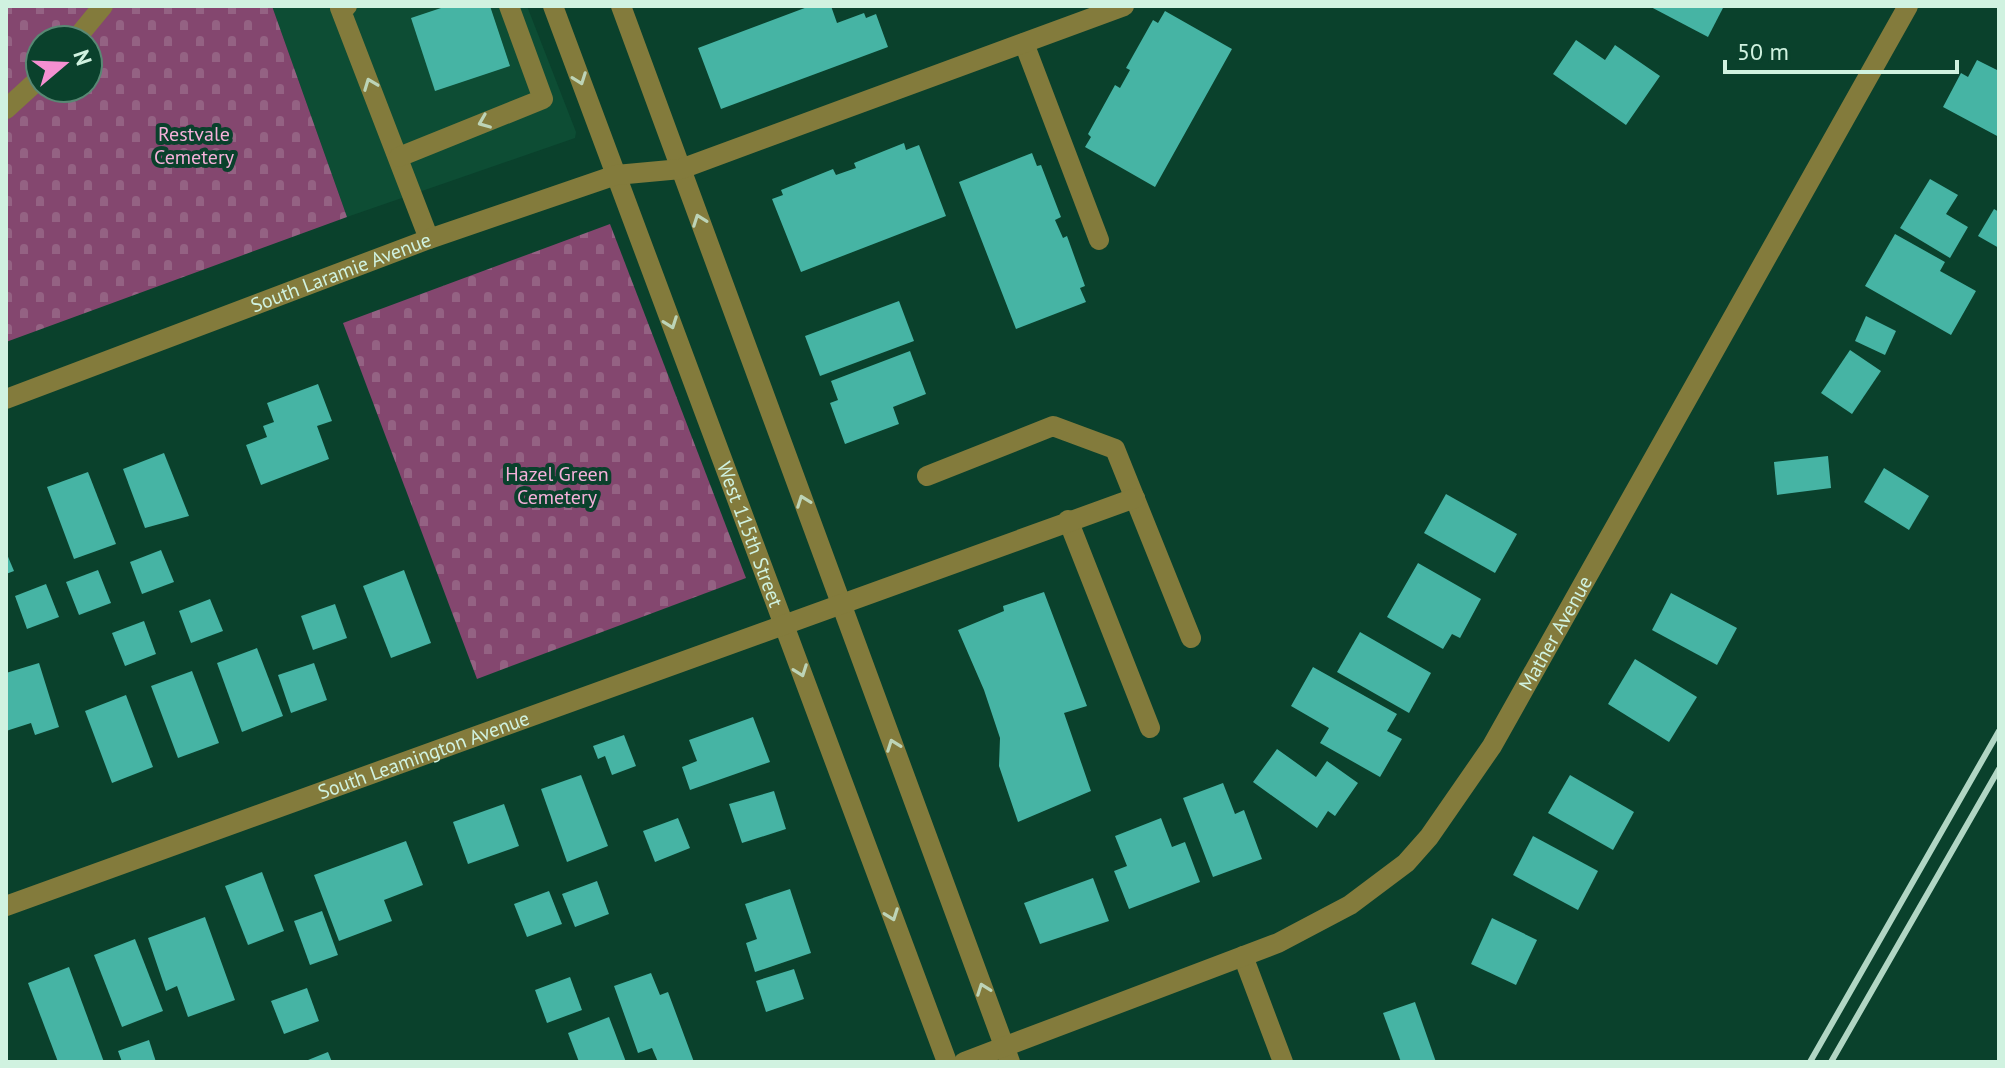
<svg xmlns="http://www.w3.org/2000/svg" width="2005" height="1068" font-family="'PT Sans',sans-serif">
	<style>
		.built { fill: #0d4d34 }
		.cemetery { fill: url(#cemetery-stones); fill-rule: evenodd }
		.building { fill: #46b4a4 }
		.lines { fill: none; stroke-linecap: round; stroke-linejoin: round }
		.minor { stroke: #837b3c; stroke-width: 20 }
		.rail { stroke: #b1d6c4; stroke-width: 6 }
		.oneway { stroke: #bdd4b7 }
		.labels { text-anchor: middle; stroke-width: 8; stroke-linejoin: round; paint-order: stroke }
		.park-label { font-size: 20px; fill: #f5b1da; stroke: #0a412c }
		.street-label { font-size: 20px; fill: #d0f2e0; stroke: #0a412c }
	</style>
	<defs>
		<pattern id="cemetery-stones" width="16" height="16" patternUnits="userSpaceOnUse" patternTransform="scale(2)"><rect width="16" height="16" fill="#84476f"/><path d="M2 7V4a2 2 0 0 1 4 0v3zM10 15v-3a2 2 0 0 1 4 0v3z" fill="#946283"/></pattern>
	</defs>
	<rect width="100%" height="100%" fill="#0a412c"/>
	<path class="built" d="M272,6H527L576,132L575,138L347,217Z"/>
	<g class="cemetery">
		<path d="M6,6H272L347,217L6,342ZM40,40H88V88H40Z"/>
		<path d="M610,224L746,578L477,679L343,323Z"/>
	</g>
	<g class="building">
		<path d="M447,6H490L510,66L435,91L411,18Z"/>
		<path d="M810,6H831L837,23L864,13L866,18L876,14L888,47L721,109L698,48Z"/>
		<path d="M1649,6H1724L1708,37Z"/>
		<path d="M1165,11L1232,49L1155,187L1085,147L1091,137L1088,134L1115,85L1120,88L1130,70L1126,68L1153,20L1158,23Z"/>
		<path d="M1576,40L1605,60L1615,45L1660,76L1626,125L1553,74Z"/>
		<path d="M1977,60L1999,71V137L1943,107L1961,73L1968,77Z"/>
		<path d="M904,143L906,150L919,145L946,216L801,272L772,199L783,195L781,190L833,169L836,175L856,168L854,163Z"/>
		<path d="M1032,153L1037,166L1041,165L1061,217L1055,220L1063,238L1067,236L1085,286L1080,288L1086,302L1016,329L959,182Z"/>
		<path d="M1930,179L1958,195L1946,214L1968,227L1950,258L1900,228Z"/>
		<path d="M1994,209L1999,212V248L1978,236Z"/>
		<path d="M1895,234L1945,262L1940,271L1976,291L1951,335L1865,286Z"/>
		<path d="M899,301L914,341L820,376L805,336Z"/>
		<path d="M1866,316L1896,331L1885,355L1855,341Z"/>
		<path d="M1850,350L1881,371L1852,414L1821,393Z"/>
		<path d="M910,351L926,394L893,407L899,424L845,444L830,403L838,400L831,381Z"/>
		<path d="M318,384L332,421L317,426L329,459L261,485L246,445L267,437L263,426L274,422L267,403Z"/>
		<path d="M164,453L189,516L145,528L123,469Z"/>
		<path d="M1828,456L1831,488L1777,495L1774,462Z"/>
		<path d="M1884,468L1929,496L1909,530L1864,502Z"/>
		<path d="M88,472L116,544L74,559L47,487Z"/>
		<path d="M1446,494L1517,534L1495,573L1424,533Z"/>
		<path d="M161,550L174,582L142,594L130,562Z"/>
		<path d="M6,552L14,571L6,574Z"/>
		<path d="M1418,563L1481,599L1460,638L1452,634L1443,649L1387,617Z"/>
		<path d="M98,570L111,603L79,615L66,582Z"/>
		<path d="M404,570L431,643L391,658L363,586Z"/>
		<path d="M46,584L59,617L27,629L15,596Z"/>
		<path d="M1044,592L1087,706L1064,713L1091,791L1018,822L999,766L1000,738L984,690L958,630L1004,611L1003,606Z"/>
		<path d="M1671,593L1737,628L1717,665L1652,630Z"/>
		<path d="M210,599L223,631L191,643L179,611Z"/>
		<path d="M335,604L347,638L313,650L301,616Z"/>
		<path d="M144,621L156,654L125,666L112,633Z"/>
		<path d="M1360,632L1431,673L1409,713L1337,672Z"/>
		<path d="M257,648L283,716L242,732L217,663Z"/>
		<path d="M1635,659L1697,697L1669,742L1608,704Z"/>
		<path d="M39,663L59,727L35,735L31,723L6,731V673Z"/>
		<path d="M314,663L327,700L291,713L278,675Z"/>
		<path d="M1313,667L1397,714L1387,731L1402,739L1380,777L1320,743L1329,728L1291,706Z"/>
		<path d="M192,671L219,743L178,758L151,686Z"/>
		<path d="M126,695L153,767L112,783L85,711Z"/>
		<path d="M753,717L770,762L690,790L682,767L697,761L689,740Z"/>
		<path d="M624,735L636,766L612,775L605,756L598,759L593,746Z"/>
		<path d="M1277,749L1316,777L1327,761L1358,783L1335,816L1328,811L1317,828L1253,782Z"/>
		<path d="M581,775L608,846L567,862L541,789Z"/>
		<path d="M1570,775L1634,812L1613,850L1548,813Z"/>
		<path d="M1223,783L1235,814L1244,810L1262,859L1213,877L1183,798Z"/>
		<path d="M774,791L786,829L742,843L729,804Z"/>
		<path d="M504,804L519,846L468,864L453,822Z"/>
		<path d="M678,818L690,848L655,862L643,831Z"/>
		<path d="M1161,818L1172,847L1185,842L1200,882L1129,909L1114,871L1127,866L1115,836Z"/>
		<path d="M1533,836L1598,871L1578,910L1513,875Z"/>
		<path d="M406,841L423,885L384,900L392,921L339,941L314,875Z"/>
		<path d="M262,872L284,931L248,945L225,886Z"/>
		<path d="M1093,878L1109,921L1040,944L1024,903Z"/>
		<path d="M597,881L609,914L575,927L562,894Z"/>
		<path d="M790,889L811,953L755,972L746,943L757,939L745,904Z"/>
		<path d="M549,891L562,924L527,937L514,904Z"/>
		<path d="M322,911L338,955L310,965L294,921Z"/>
		<path d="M205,917L235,1000L188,1017L177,986L166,991L148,938Z"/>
		<path d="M1492,918L1537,940L1516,985L1471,964Z"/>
		<path d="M135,939L163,1011L122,1027L94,955Z"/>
		<path d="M69,967L104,1062H58L28,983Z"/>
		<path d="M794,969L804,999L766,1012L756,981Z"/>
		<path d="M651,973L660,995L668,992L694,1062H658L652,1048L638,1053L614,986Z"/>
		<path d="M570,977L582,1010L547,1023L535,990Z"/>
		<path d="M307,988L319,1021L284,1034L271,1001Z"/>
		<path d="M1415,1002L1436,1062H1401L1383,1013Z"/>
		<path d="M609,1017L626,1062H579L568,1033Z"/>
		<path d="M149,1040L156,1062H122L118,1051Z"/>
		<path d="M328,1052L332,1062H303Z"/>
	</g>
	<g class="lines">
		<g class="minor">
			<path d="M347,6L340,8L429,239"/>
			<path id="s1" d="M553,6L947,1062"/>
			<path d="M621,6L1010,1062"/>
			<path d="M75,40L103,6"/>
			<path d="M1024,43L1099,240"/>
			<path d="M6,109L40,78"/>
			<path d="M399,157L543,99L509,6"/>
			<path id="s2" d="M6,399L429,239L616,175L681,169L1124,6"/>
			<path d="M927,476L1053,426L1115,449L1191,638"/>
			<path d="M1068,520L1150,728"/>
			<path id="s3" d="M6,906L1135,498"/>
			<path d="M1243,956L1283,1062"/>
			<path id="s4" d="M964,1062L1278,943L1350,905L1406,863L1429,837L1492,746L1908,6"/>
		</g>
		<g class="rail">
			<path d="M1810,1062L1999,731"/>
			<path d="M1831,1062L1999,769"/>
		</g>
	</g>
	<defs><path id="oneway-chevron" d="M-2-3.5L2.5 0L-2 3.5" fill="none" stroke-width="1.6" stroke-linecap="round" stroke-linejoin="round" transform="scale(2)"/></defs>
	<g class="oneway">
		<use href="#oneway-chevron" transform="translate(580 79) rotate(70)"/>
		<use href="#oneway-chevron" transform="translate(370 84) rotate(-111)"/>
		<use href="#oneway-chevron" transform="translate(484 122) rotate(158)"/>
		<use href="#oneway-chevron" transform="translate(699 220) rotate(-110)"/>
		<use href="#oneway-chevron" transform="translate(671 323) rotate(70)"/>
		<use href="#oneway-chevron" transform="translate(803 501) rotate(-110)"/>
		<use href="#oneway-chevron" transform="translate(801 671) rotate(70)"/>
		<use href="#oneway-chevron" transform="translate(893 745) rotate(-110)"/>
		<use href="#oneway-chevron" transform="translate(892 915) rotate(70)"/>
		<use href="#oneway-chevron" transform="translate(983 989) rotate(-110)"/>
	</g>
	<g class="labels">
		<g class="park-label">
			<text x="194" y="141">Restvale<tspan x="194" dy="23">Cemetery</tspan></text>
			<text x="557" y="481">Hazel Green<tspan x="557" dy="23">Cemetery</tspan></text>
		</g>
		<g class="street-label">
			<text dy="7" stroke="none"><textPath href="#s2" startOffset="358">South Laramie Avenue</textPath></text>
			<text dy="7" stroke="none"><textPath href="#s1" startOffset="564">West 115th Street</textPath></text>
			<text dy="7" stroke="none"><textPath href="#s4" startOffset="762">Mather Avenue</textPath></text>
			<text dy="7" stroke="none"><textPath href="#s3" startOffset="444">South Leamington Avenue</textPath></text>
		</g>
	</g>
	<rect width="2005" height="1068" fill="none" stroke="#d0f2e0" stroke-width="16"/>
	<g transform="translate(64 64) rotate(71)"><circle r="38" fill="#0a412c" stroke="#598874" stroke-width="2"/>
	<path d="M0-6L14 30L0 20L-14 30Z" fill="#f590d1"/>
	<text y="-12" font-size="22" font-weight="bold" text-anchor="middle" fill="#d0f2e0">N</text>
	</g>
	<path d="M1725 60v12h232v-12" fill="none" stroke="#d0f2e0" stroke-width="4"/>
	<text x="1737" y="60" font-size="24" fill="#d0f2e0" stroke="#0a412c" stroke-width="6" paint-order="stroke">50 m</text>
</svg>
